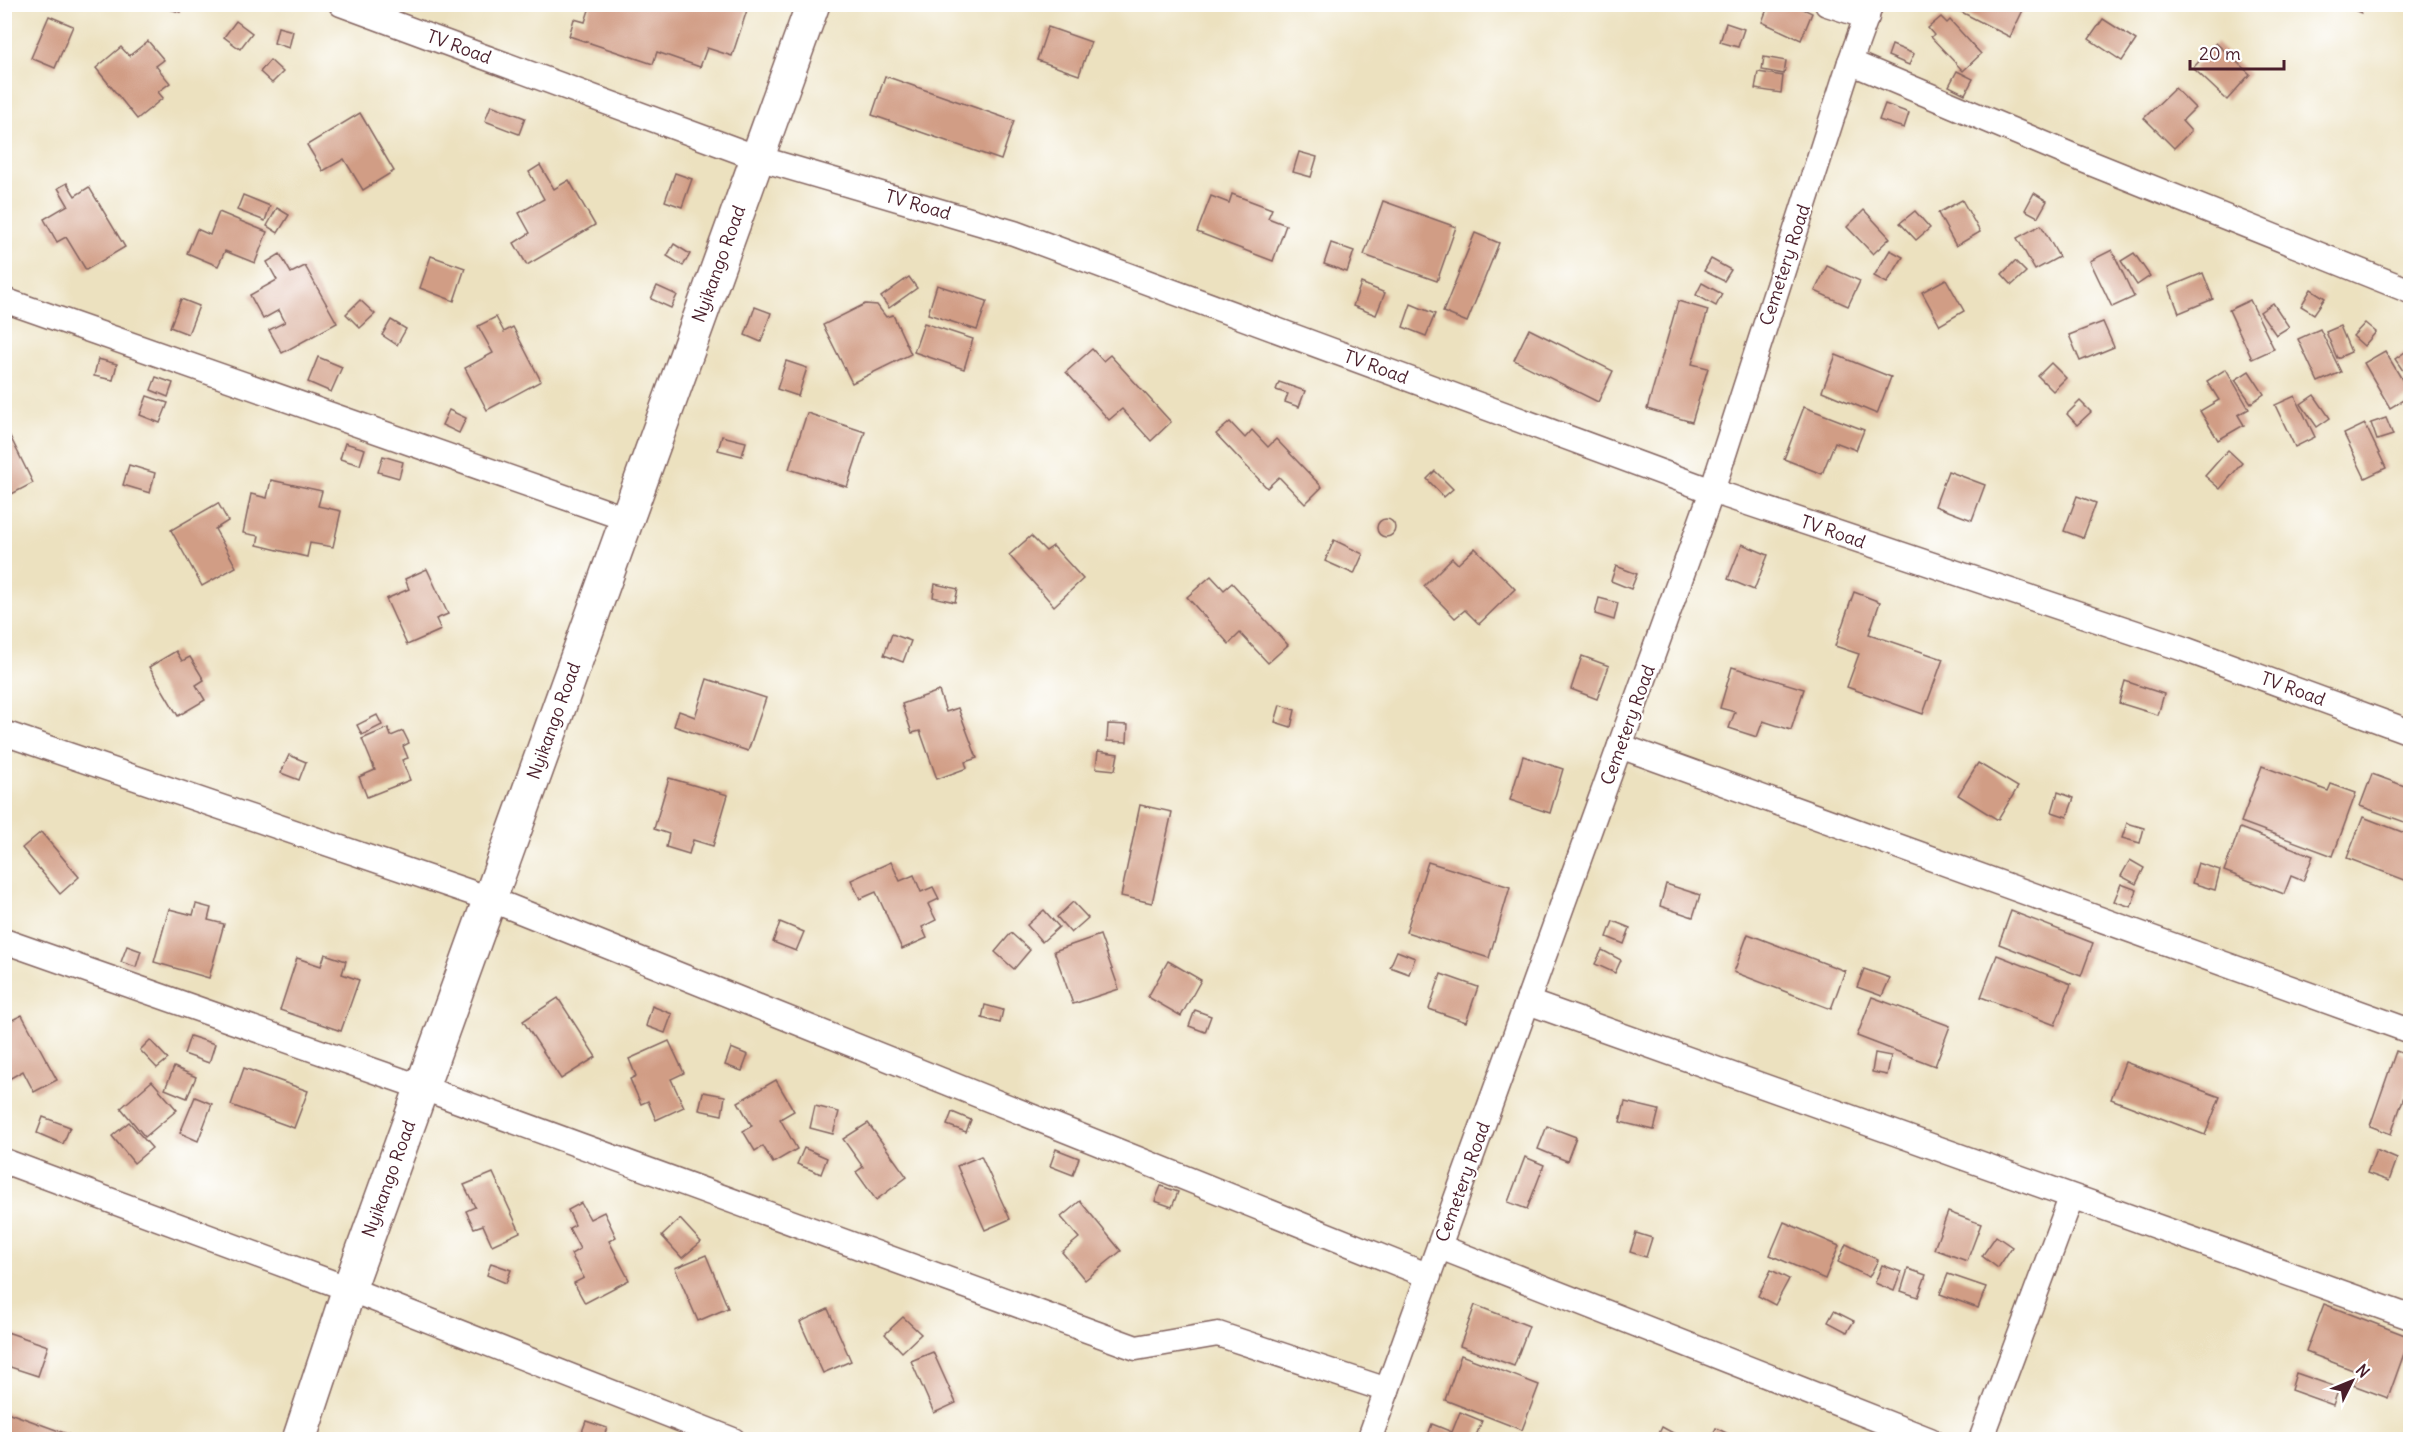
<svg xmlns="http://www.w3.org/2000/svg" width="2415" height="1444" font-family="Delius,sans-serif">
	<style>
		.building { fill: #d19d85 }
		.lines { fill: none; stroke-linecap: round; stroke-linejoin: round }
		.street-casing { stroke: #83635f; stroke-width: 27 }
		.secondary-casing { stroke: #83635f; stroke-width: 36 }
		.street { stroke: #fff; stroke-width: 24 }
		.secondary { stroke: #fff; stroke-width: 33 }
		.labels { text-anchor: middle; stroke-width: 4.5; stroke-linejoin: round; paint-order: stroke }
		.street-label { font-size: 18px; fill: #4a1f2b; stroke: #fff }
	</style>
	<rect width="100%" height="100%" fill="#fff"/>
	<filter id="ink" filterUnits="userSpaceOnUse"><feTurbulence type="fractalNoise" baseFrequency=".0167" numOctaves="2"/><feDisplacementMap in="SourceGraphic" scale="12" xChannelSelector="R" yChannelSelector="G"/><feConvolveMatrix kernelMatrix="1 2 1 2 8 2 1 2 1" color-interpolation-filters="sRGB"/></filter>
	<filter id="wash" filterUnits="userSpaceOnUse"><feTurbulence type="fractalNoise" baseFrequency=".008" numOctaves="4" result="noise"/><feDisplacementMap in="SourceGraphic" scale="24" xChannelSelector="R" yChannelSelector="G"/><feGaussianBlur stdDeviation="1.35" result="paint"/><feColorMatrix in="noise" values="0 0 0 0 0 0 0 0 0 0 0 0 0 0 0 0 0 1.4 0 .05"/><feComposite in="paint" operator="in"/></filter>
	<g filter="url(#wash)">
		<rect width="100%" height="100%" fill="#ece1bf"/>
		<g id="blocks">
			<g class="building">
				<path d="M162,4H181L180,12L162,7Z"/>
				<path d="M591,4H749L732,56L707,48L700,67L657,52L653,64L569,36L574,19L585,22Z"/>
				<path d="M1769,4H1793L1812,13L1801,40L1762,22Z"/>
				<path d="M1946,4H2026L2010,37Z"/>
				<path d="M2341,4H2365L2361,13Z"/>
				<path d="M49,16L73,26L55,68L31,58Z"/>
				<path d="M1941,17L1947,23L1950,20L1981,54L1963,71L1931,37L1934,35L1928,28Z"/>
				<path d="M2103,19L2136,40L2122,61L2089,39Z"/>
				<path d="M236,21L252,33L240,49L224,37Z"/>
				<path d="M1726,23L1744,29L1738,47L1720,42Z"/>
				<path d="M278,27L293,31L289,48L274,43Z"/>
				<path d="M1048,27L1091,42L1079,75L1037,60Z"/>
				<path d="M148,41L164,60L156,66L170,83L158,92L163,98L137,119L96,68L121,47L129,56Z"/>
				<path d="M2216,43L2250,74L2227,100L2193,68Z"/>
				<path d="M1892,45L1914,54L1909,65L1888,56Z"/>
				<path d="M1764,57L1786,61L1784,74L1762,70Z"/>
				<path d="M270,60L283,72L272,83L260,72Z"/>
				<path d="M1957,71L1973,79L1965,94L1949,86Z"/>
				<path d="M1758,72L1783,76L1781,93L1755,89Z"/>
				<path d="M885,76L1014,121L1001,160L872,115Z"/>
				<path d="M2175,88L2195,108L2182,121L2191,131L2174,148L2144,118Z"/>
				<path d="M1885,104L1909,113L1904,128L1879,120Z"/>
				<path d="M491,105L525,118L519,134L485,121Z"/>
				<path d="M360,113L394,171L363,190L344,159L323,171L307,145Z"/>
				<path d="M1299,152L1317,157L1311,177L1293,172Z"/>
				<path d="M540,165L554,189L569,180L595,225L527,265L514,243L530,233L519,213L544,199L529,172Z"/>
				<path d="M675,173L692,179L682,207L665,201Z"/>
				<path d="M67,183L75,196L89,187L125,247L86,270L66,237L57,242L44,219L68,205L58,188Z"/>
				<path d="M2034,193L2047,201L2038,217L2025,210Z"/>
				<path d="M1232,194L1272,209L1268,218L1286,225L1273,261L1197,232L1211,196L1229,203Z"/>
				<path d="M243,195L270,206L265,221L237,210Z"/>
				<path d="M1962,200L1980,232L1956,246L1938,213Z"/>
				<path d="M1383,201L1456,227L1437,281L1364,255Z"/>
				<path d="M277,208L289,215L278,233L267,226Z"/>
				<path d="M1864,210L1890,238L1873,254L1847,227Z"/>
				<path d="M1915,211L1930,228L1916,240L1900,223Z"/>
				<path d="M219,212L267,232L255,263L225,251L218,266L187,253L197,229L210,235Z"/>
				<path d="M2041,225L2059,257L2035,270L2017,238Z"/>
				<path d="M1475,233L1499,243L1467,322L1443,312Z"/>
				<path d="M1331,243L1354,251L1347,272L1324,264Z"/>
				<path d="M674,244L690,254L683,266L667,256Z"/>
				<path d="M1890,250L1903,257L1887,283L1874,276Z"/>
				<path d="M2112,250L2134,297L2112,307L2090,261Z"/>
				<path d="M2134,253L2150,276L2137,285L2121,261Z"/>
				<path d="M280,254L291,273L305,266L337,323L282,353L269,330L285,322L279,310L263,319L250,295L277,280L267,262Z"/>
				<path d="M431,256L465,268L454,301L420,288Z"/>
				<path d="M1711,259L1731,270L1724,281L1704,271Z"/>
				<path d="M2015,261L2026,272L2012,285L2002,274Z"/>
				<path d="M1827,266L1860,281L1848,306L1815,291Z"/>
				<path d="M2203,273L2213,299L2179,313L2169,287Z"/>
				<path d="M909,277L917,288L889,308L881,297Z"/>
				<path d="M1946,279L1964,311L1940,325L1922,292Z"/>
				<path d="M1361,283L1385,293L1376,315L1353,306Z"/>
				<path d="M1702,283L1722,294L1716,306L1696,295Z"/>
				<path d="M937,285L987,301L977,330L928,314Z"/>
				<path d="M657,286L677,295L671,308L651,299Z"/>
				<path d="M2311,289L2325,298L2314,314L2301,306Z"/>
				<path d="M181,299L199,306L188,334L170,327Z"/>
				<path d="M360,300L375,314L360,328L346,314Z"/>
				<path d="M2250,300L2274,349L2252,359L2229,310Z"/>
				<path d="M1678,301L1708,310L1692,364L1708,368L1692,422L1647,409Z"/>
				<path d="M2273,303L2289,327L2276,335L2260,312Z"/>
				<path d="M865,304L877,305L886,317L893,315L911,354L852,383L823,325Z"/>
				<path d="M1411,304L1435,314L1426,336L1403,327Z"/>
				<path d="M755,307L771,313L761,342L745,335Z"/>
				<path d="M496,317L504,332L513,327L541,381L487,410L465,368L493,353L478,326Z"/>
				<path d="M391,320L406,329L397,345L382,335Z"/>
				<path d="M2103,322L2114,347L2080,361L2069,335Z"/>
				<path d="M924,323L973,339L964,369L914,352Z"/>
				<path d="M2365,323L2376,332L2364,346L2353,336Z"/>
				<path d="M2340,326L2351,352L2337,358L2326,332Z"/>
				<path d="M1529,329L1613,371L1598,402L1514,360Z"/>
				<path d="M2320,329L2341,372L2318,382L2298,339Z"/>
				<path d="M1092,349L1103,361L1110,355L1171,422L1151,441L1122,409L1109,420L1066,372Z"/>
				<path d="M2408,350L2410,354V381L2395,359Z"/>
				<path d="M2385,351L2410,393V396L2390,408L2364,363Z"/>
				<path d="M1836,355L1891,377L1877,414L1822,391Z"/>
				<path d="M318,357L342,367L331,392L308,382Z"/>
				<path d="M98,359L117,364L113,380L94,376Z"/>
				<path d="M786,361L807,368L798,396L777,389Z"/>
				<path d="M2051,363L2066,378L2053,391L2038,376Z"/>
				<path d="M2226,369L2249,409L2238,415L2244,425L2218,440L2200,411L2219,400L2207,381Z"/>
				<path d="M2249,371L2264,394L2251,403L2235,380Z"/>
				<path d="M156,377L173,383L168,397L151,390Z"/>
				<path d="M1279,382L1305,391L1299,407L1285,402L1288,394L1276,390Z"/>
				<path d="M2314,395L2330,418L2317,427L2301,404Z"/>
				<path d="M147,396L168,403L160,423L140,415Z"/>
				<path d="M2295,396L2315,437L2295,447L2275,405Z"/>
				<path d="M2080,401L2091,412L2077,425L2067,414Z"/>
				<path d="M1804,407L1864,430L1856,450L1835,442L1822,474L1784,459Z"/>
				<path d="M449,410L466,418L459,433L442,425Z"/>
				<path d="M807,413L865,432L847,487L789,469Z"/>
				<path d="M2386,418L2393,435L2377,440L2371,423Z"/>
				<path d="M1230,422L1245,438L1252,430L1268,447L1276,439L1322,487L1305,504L1279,477L1267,488L1216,434Z"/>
				<path d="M4,424L33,483L4,498Z"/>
				<path d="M2365,424L2386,468L2365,478L2344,434Z"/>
				<path d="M722,436L746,442L742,456L718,450Z"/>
				<path d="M345,443L365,449L360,465L340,459Z"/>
				<path d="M2228,450L2242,463L2220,489L2205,476Z"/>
				<path d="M383,456L403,462L399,478L378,472Z"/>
				<path d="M129,465L155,473L150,493L123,485Z"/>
				<path d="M1435,471L1453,489L1444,497L1427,479Z"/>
				<path d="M1948,471L1985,485L1972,520L1935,506Z"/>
				<path d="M271,480L322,491L318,506L341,511L333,547L310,543L307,557L257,545L259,536L243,533L251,494L267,498Z"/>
				<path d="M2077,496L2096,503L2083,538L2064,531Z"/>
				<path d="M218,503L228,521L215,529L236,567L202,586L171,530Z"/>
				<circle cx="1386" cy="528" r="9"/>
				<path d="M1031,536L1046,551L1053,546L1083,579L1054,606L1009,555Z"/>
				<path d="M1334,540L1363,554L1354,574L1325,561Z"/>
				<path d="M1742,544L1768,555L1754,590L1728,579Z"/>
				<path d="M1475,548L1515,589L1479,624L1465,610L1455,618L1424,586L1452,558L1458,564Z"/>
				<path d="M1616,566L1637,574L1631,589L1611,581Z"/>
				<path d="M427,569L448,614L436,619L441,630L407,645L386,599L409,589L405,579Z"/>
				<path d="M1211,576L1224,590L1232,583L1288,645L1268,663L1240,633L1229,644L1187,597Z"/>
				<path d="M935,584L958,589L955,602L933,597Z"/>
				<path d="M1854,592L1880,602L1869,634L1943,659L1923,714L1847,687L1859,654L1835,646Z"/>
				<path d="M1599,598L1618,603L1614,620L1595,614Z"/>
				<path d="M892,634L911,641L903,662L884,655Z"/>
				<path d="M176,651L182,661L190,657L204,680L196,685L205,700L178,716L149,667Z"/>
				<path d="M1582,656L1609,666L1597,699L1571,689Z"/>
				<path d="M1732,667L1804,689L1791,730L1763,721L1757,737L1729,728L1735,712L1720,708Z"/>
				<path d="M707,679L766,698L748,751L674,726L679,711L695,717Z"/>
				<path d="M2125,681L2164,694L2158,715L2119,703Z"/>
				<path d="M939,691L946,712L958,708L977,758L965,762L967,768L937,779L920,731L912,733L902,704Z"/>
				<path d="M1280,705L1295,710L1291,727L1275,722Z"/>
				<path d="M377,715L382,725L362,735L357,725Z"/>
				<path d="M1108,724L1128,725L1127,742L1107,741Z"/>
				<path d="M388,728L391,736L403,731L409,743L403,746L408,758L402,760L410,780L367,797L359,777L375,770L362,739Z"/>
				<path d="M1098,751L1118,754L1115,770L1096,768Z"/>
				<path d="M289,755L306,762L299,780L281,773Z"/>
				<path d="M1523,756L1563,769L1550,813L1510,800Z"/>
				<path d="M1978,763L2018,787L1998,820L1958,795Z"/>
				<path d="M2262,766L2328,791L2331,784L2356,793L2333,856L2241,822Z"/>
				<path d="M2372,774L2410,788V824L2360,806Z"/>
				<path d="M669,778L728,795L713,846L693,840L689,854L666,847L669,834L654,829Z"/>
				<path d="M2058,792L2074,798L2067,817L2052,812Z"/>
				<path d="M1140,805L1172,812L1152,903L1121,896Z"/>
				<path d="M2363,817L2410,835V882L2347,858Z"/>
				<path d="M2127,823L2144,828L2140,843L2122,838Z"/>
				<path d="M2240,828L2313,856L2303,881L2291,876L2284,894L2224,871Z"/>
				<path d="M41,832L79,877L60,894L22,848Z"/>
				<path d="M2130,860L2144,868L2136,884L2121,876Z"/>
				<path d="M891,862L900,881L914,875L921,892L933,887L939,899L928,904L936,920L922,927L927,938L902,949L876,892L860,899L851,880Z"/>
				<path d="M1428,862L1510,887L1489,958L1406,932Z"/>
				<path d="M2198,863L2220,870L2215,890L2192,883Z"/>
				<path d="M1666,884L1700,895L1693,917L1660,906Z"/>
				<path d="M2121,884L2137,890L2131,907L2114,901Z"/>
				<path d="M1073,902L1088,918L1071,933L1057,917Z"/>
				<path d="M196,904L211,908L208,920L224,924L209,978L154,962L169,909L193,915Z"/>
				<path d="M1044,910L1059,927L1042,942L1027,925Z"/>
				<path d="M2011,911L2093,943L2081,976L1999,944Z"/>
				<path d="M1613,921L1630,928L1624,944L1607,937Z"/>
				<path d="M780,922L804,932L796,951L773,942Z"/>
				<path d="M1011,933L1030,950L1014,969L995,952Z"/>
				<path d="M1748,934L1845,971L1831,1009L1734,972Z"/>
				<path d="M1100,935L1119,989L1073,1004L1054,951Z"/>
				<path d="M127,946L141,951L136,967L121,962Z"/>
				<path d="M1602,950L1621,960L1615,973L1595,964Z"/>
				<path d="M1397,951L1415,958L1409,974L1390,967Z"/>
				<path d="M325,954L346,961L342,974L359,980L341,1031L280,1010L297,958L321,966Z"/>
				<path d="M1997,955L2071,984L2055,1025L1981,997Z"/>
				<path d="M1168,961L1201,980L1181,1016L1148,997Z"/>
				<path d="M1864,969L1890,978L1882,996L1857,987Z"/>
				<path d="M1441,974L1478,987L1466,1022L1429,1009Z"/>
				<path d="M1872,997L1950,1026L1935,1066L1857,1036Z"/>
				<path d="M558,998L596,1057L561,1079L523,1021Z"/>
				<path d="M985,1005L1003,1010L1000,1023L982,1018Z"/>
				<path d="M652,1006L672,1014L665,1033L646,1026Z"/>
				<path d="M1195,1010L1211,1016L1205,1032L1189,1026Z"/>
				<path d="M22,1015L57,1080L34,1092L23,1071L9,1079L4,1072V1043L7,1042L4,1037V1024Z"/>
				<path d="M190,1036L215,1044L209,1063L184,1054Z"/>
				<path d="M150,1040L168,1059L157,1068L140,1050Z"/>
				<path d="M669,1041L684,1073L671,1079L684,1107L656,1120L648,1101L641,1104L630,1079L636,1076L629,1059Z"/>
				<path d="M731,1048L748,1055L742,1071L725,1065Z"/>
				<path d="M2396,1051L2410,1056V1079L2391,1134L2370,1126Z"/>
				<path d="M1875,1053L1891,1056L1887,1075L1872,1072Z"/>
				<path d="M2125,1062L2220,1097L2205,1135L2111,1099Z"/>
				<path d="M174,1067L196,1077L187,1098L165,1089Z"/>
				<path d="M244,1068L308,1091L294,1128L231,1105Z"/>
				<path d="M776,1080L794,1111L780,1119L797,1149L773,1163L763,1146L755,1151L743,1131L752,1126L738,1102Z"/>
				<path d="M152,1081L177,1110L145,1137L121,1108Z"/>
				<path d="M703,1092L725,1096L722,1115L699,1110Z"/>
				<path d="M195,1097L212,1104L198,1141L180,1133Z"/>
				<path d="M1625,1102L1659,1110L1654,1130L1620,1122Z"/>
				<path d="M815,1106L839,1112L833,1134L810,1128Z"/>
				<path d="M952,1112L971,1120L966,1132L947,1125Z"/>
				<path d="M43,1117L70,1127L63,1144L37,1133Z"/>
				<path d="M129,1122L152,1148L134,1163L112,1136Z"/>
				<path d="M868,1123L907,1177L876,1200L856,1172L863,1167L843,1139Z"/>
				<path d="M1547,1126L1576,1137L1567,1161L1538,1149Z"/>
				<path d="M804,1148L827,1158L821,1174L797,1164Z"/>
				<path d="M1056,1149L1079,1158L1073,1175L1050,1166Z"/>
				<path d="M2376,1150L2397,1159L2389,1181L2367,1173Z"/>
				<path d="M981,1156L1010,1219L985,1230L957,1166Z"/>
				<path d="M1525,1157L1544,1165L1527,1209L1508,1202Z"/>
				<path d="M493,1173L520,1232L492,1245L483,1225L474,1228L466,1211L475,1207L464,1185Z"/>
				<path d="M1161,1186L1178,1192L1172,1207L1155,1201Z"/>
				<path d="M1080,1201L1121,1251L1085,1280L1062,1252L1079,1238L1061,1217Z"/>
				<path d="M581,1203L590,1219L604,1212L616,1237L609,1241L629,1280L585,1303L574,1283L584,1278L571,1254L580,1249L569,1228L575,1225L568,1210Z"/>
				<path d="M1948,1212L1981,1224L1967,1261L1934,1249Z"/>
				<path d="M680,1219L701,1242L682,1258L662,1236Z"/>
				<path d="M1784,1222L1839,1246L1825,1279L1770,1255Z"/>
				<path d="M1636,1233L1652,1238L1646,1257L1630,1252Z"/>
				<path d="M1996,1236L2012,1247L1998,1268L1982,1256Z"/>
				<path d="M1846,1244L1878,1260L1869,1277L1838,1262Z"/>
				<path d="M706,1255L728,1308L698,1321L675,1268Z"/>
				<path d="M491,1263L511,1270L506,1283L487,1275Z"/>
				<path d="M1882,1265L1901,1272L1894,1291L1875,1283Z"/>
				<path d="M1908,1269L1926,1275L1918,1297L1901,1291Z"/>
				<path d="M1771,1270L1789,1279L1775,1305L1758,1296Z"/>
				<path d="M1948,1274L1986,1287L1978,1308L1940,1294Z"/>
				<path d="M2324,1304L2410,1337L2388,1398L2353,1385L2358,1372L2306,1352Z"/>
				<path d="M1475,1305L1529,1326L1514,1366L1460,1346Z"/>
				<path d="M828,1309L851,1361L823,1373L800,1322Z"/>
				<path d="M1834,1311L1854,1321L1847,1332L1828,1322Z"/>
				<path d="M903,1317L921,1334L902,1352L885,1334Z"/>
				<path d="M4,1331L48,1346L38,1376L4,1365Z"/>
				<path d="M933,1352L956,1403L934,1413L911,1361Z"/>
				<path d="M1461,1355L1539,1385L1522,1430L1445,1400Z"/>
				<path d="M2296,1373L2339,1388L2333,1405L2291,1390Z"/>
				<path d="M4,1411L81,1439V1440H4Z"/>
				<path d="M1460,1412L1482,1421L1475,1438L1479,1440H1426L1432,1424L1452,1432Z"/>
				<path d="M586,1421L607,1428L602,1440H579Z"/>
				<path d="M1662,1427L1686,1440H1656Z"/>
				<path d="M1716,1428L1737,1438L1736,1440H1710Z"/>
			</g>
		</g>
	</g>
	<g filter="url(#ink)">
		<use href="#blocks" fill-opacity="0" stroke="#83635f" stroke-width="1.5"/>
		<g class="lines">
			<g class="street-casing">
				<g id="street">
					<path d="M341,4L758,158L1014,233L1712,491L2184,649L2410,732"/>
					<path d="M1827,4L1867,17"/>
					<path d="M1850,62L2073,156L2410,291"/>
					<path d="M4,300L627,519"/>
					<path d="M4,733L490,899L1429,1276"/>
					<path d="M1620,746L2410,1031"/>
					<path d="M4,941L423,1088L1136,1348L1218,1334L1387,1390"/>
					<path d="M1528,1002L2410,1317"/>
					<path d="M4,1161L349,1289L733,1440"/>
					<path d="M1440,1247L1930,1440"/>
					<path d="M1369,1440L1712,491L1850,62L1871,4"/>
					<path d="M1981,1440L2071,1198"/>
				</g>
			</g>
			<g class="secondary-casing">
				<path id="secondary" d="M299,1440L349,1289L813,4"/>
			</g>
			<use href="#street" class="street"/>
			<use href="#secondary" class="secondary"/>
		</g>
	</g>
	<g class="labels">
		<g class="street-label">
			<text transform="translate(459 47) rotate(20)" y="6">TV Road</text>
			<text transform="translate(918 205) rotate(16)" y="6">TV Road</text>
			<text transform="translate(719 264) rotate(-70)" y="6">Nyikango Road</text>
			<text transform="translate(1785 265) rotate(-72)" y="6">Cemetery Road</text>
			<text transform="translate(1376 367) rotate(20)" y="6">TV Road</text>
			<text transform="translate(1833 532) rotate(19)" y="6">TV Road</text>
			<text transform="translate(2293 689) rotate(20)" y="6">TV Road</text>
			<text transform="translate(554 721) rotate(-70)" y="6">Nyikango Road</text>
			<text transform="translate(1628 725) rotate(-70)" y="6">Cemetery Road</text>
			<text transform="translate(389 1179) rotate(-70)" y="6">Nyikango Road</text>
			<text transform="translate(1463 1182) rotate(-70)" y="6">Cemetery Road</text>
		</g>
	</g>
	<rect width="2415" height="1444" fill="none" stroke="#fff" stroke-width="24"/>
	<g transform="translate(2352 1381) rotate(47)" stroke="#ffffff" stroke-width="4.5" paint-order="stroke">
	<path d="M0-4.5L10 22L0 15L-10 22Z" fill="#4a1f2b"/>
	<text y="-9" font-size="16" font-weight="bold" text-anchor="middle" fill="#4a1f2b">N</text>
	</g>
	<path d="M2190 60v9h94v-9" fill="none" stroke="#4a1f2b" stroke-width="3"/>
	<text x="2199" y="60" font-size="18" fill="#4a1f2b" stroke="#ffffff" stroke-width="4.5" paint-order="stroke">20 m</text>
</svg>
